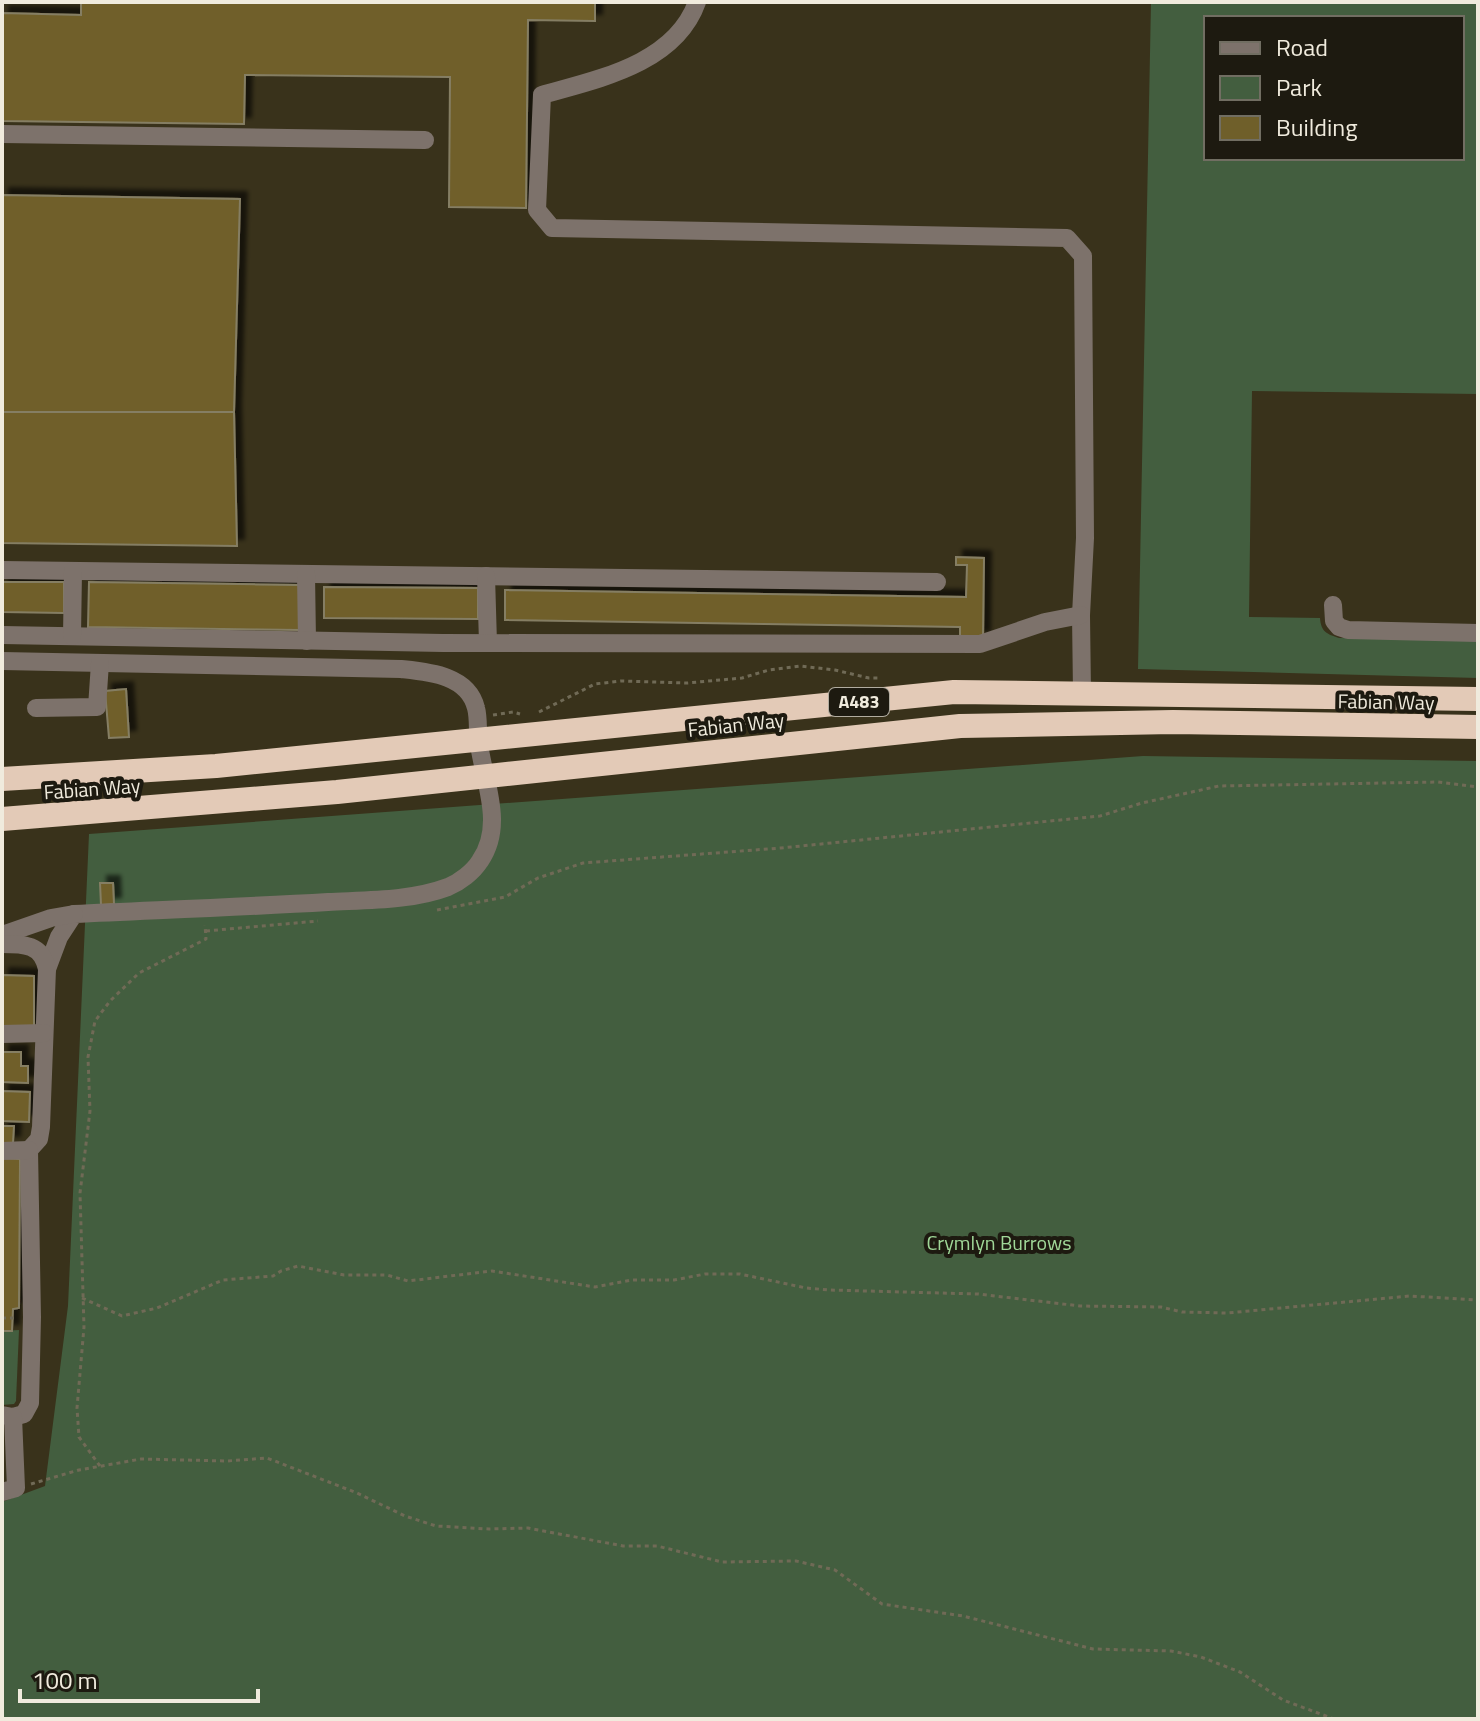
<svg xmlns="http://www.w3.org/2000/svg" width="1480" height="1721" font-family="'Titillium Web',sans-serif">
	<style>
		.green { fill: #435e3f; fill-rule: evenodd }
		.building { fill: #6f5f2a; stroke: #857e64; stroke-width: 2; filter: url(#shadow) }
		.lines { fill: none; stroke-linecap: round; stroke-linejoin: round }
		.path { stroke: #706a56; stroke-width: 3; stroke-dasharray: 4 4; stroke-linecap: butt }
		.minor { stroke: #7d726b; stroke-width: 18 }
		.highway { stroke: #e3cab7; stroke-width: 24 }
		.labels { text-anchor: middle; stroke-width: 8; stroke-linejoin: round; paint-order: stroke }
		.shield { fill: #1d1a10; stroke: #b1aca0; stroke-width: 2 }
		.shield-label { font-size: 18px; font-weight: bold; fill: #f0ebdd }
		.street-label { font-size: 20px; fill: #f0ebdd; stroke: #1d1a10 }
		.park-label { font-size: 20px; fill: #a0d898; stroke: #1d1a10 }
	</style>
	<defs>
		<filter id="shadow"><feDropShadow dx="7" dy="-7" stdDeviation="2" flood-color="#0009"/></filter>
	</defs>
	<rect width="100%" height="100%" fill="#39321b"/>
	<g class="green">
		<path d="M1151,2H1478V394L1252,391L1249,617L1320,618C1321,632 1327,634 1339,638L1478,640V678L1138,669ZM1206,18H1462V158H1206Z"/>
		<path d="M1143,756L1478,761V1719L2,1718V1502L45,1486L68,1306L89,834Z"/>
		<path d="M19,1330L16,1401L14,1404L2,1405V1331Z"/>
	</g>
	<g class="building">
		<path d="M81,2H595V21L528,20L526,208L449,207L450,77L245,75L244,124L2,121V13L81,15Z"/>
		<path d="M2,195L240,199L234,412H2Z"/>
		<path d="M2,412H234L237,546L2,543Z"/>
		<path d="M956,557L984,558L983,638H960V627L505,620V590L966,597L967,565H956Z"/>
		<path d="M2,582H64V613L2,612Z"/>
		<path d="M89,582L300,585V630L88,627Z"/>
		<path d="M324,587L478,588V619L324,618Z"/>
		<path d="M126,689L129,737L109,738L105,691Z"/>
		<path d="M100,883H113L114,904L101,905Z"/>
		<path d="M2,975L34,976V1030H2Z"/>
		<path d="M2,1052H21V1066H28V1083L2,1082Z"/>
		<path d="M2,1091L30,1092L29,1122L2,1121Z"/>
		<path d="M2,1126H14L13,1143H2Z"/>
		<path d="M2,1158L20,1159L19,1308L13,1309L12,1331H2Z"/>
	</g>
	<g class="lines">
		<g class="path">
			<path d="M539,712L595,684L621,681L687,683L742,678L769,670L800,666L835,670L869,678H881"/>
			<path d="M493,715L513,712L520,714"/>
			<path d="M437,910L505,897L538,878L583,863L781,848L1100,816L1142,803L1219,786L1438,782L1478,787"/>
			<path d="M206,931L318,921"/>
			<path d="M82,1298L122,1316L157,1308L223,1280L273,1276L281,1271L298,1266L344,1275H387L408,1281L492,1271L595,1287L632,1280H674L705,1274H740L806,1288L829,1290L978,1294L1080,1306L1161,1307L1182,1312L1227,1313L1410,1296L1478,1300"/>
			<path d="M2,1318H14"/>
			<path d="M100,1466L79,1437L77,1408L84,1327L80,1193L90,1111L88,1057L95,1021L110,1001L139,973L206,939L205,925"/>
			<path d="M31,1484L79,1470L141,1459L227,1461L267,1458L357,1493L405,1516L436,1526L489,1529L528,1528L623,1546H657L722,1562L796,1561L835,1570L882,1604L963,1616L1093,1649L1171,1651L1201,1657L1240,1672L1283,1700L1334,1719"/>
		</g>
		<g class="minor">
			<path d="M697,2C675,64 598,79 542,95L537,210L552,228L1067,238L1083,256L1085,538L1081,615L1082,693"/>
			<path d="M2,134L425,140"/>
			<path d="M2,570L937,582"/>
			<path d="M306,574L307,641"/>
			<path d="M486,576L488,643"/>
			<path d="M1333,605L1334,621L1339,627L1348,630L1478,633"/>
			<path d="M2,635L443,643L980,644L1045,622L1081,615"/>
			<path d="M72,636L73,571"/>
			<path d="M2,661L401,669C429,672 468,675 476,708C479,719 477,732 479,744C484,782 505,825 480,861C473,872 460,882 448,887C411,901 366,900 328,902C243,907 159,910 74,914L59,937L47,969"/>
			<path d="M36,708L97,707L100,663"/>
			<path d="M2,935L51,918L74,914"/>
			<path d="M2,944C24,944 42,944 47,969L41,1127L39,1139L29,1150L32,1317L30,1403L24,1414L13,1417L2,1415"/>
			<path d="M2,1034L44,1033"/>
			<path d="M2,1151L29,1150"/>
			<path d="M2,1492L16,1488L13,1417"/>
		</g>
		<g class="highway">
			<path d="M2,779L216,766L954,692L1478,699"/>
			<path d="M2,819L337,792L960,726L1173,722L1478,727"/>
		</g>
	</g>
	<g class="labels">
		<rect class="shield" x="829" y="688" width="60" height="28" rx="6"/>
		<g class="shield-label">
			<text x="859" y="708">A483</text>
		</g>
		<g class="street-label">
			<text transform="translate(1386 702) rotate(1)" y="7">Fabian Way</text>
			<text transform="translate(736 725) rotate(-6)" y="7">Fabian Way</text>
			<text transform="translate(92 789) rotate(-4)" y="7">Fabian Way</text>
		</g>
		<g class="park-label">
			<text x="999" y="1250">Crymlyn Burrows</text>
		</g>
	</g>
	<rect width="1480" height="1721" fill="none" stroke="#f0ebdd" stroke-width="8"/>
	<rect x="1204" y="16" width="260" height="144" fill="#1d1a10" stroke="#716e62" stroke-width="2"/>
	<rect x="1220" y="42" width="40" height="12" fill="#7d726b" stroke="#716e62" stroke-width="2"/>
	<text x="1276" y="56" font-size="24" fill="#f0ebdd">Road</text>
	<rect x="1220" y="76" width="40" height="24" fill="#435e3f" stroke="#716e62" stroke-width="2"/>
	<text x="1276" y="96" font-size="24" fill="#f0ebdd">Park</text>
	<rect x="1220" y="116" width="40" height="24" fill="#6f5f2a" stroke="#716e62" stroke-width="2"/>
	<text x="1276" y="136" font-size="24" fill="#f0ebdd">Building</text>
	<path d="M20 1689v12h238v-12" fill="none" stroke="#f0ebdd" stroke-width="4"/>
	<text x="32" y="1689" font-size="24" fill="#f0ebdd" stroke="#1d1a10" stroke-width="6" paint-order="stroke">100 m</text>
</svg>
